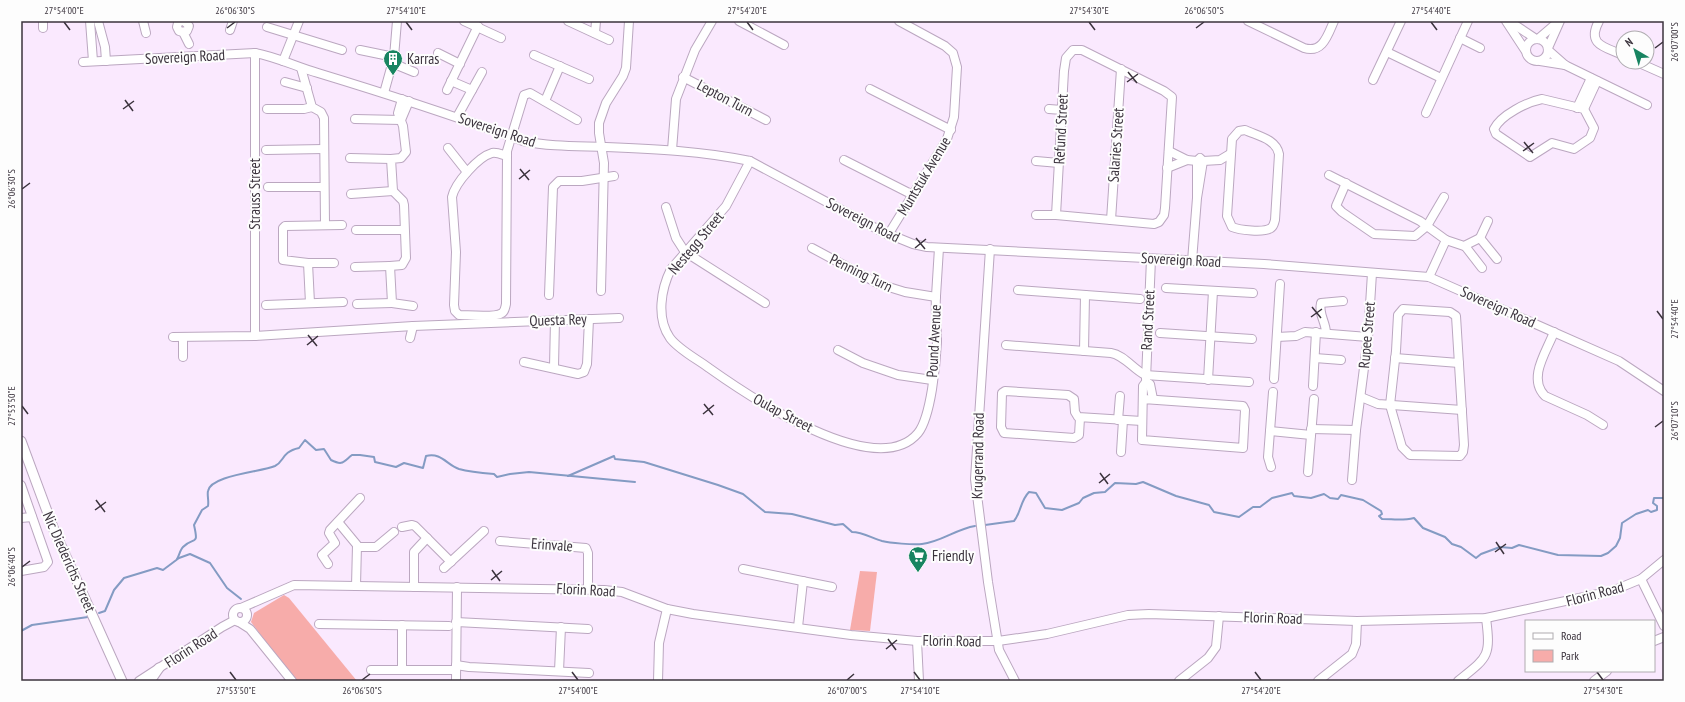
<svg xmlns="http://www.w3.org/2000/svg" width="1685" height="702" font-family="'PT Sans Narrow',sans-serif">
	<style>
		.green { fill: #f7acaa }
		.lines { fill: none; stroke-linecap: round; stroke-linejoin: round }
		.stream { stroke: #849bc3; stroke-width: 2 }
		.minor-casing { stroke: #bba7c0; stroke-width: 10 }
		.tertiary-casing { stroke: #bba7c0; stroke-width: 11 }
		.minor { stroke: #fff; stroke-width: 8 }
		.tertiary { stroke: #fff; stroke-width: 9 }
		.ticks { fill: none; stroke: #3b333d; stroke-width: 1.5 }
		.labels { text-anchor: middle; stroke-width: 4; stroke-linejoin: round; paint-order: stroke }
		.street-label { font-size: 15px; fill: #3b333d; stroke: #fdfdfd }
		.poi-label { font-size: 15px; fill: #3b333d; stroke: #fdfdfd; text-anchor: start }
		.neatline { fill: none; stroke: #3b333d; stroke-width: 1.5 }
		.ticks-label { font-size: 10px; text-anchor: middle; fill: #3b333d }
	</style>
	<rect width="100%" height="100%" fill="#fae9fe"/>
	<g class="green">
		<path d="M860,571L877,572L870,631L850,630Z"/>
		<path d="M284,595L289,598L357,681H296L290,674L251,622L254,613Z"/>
	</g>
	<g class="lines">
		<g class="stream">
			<path d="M568,476L614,456L615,459L644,462L718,485L743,494L765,512L792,514L835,525L843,524L852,532C862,532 872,538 882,541C890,543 913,545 922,544C941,542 956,529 975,526"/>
			<path d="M985,525L1014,521C1021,513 1020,501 1029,492L1036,493L1045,508L1062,510L1079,503L1083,498L1094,493L1105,492L1115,483L1136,484L1143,482L1176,496L1209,505L1214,512L1239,517L1253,507H1260L1272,498L1292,493L1294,496L1311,498L1324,494L1330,498L1338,499L1341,495L1363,500L1381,511L1382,514L1379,516L1382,519C1393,519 1402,521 1414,518L1423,528L1445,537L1452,544L1461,547L1476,558L1481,554L1500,547L1512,548L1519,545L1558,555L1601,556L1608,553L1616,546L1620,538L1622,523L1636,514L1648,510L1651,512L1657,510V506L1653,503L1654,498H1664"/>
			<path d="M177,559C179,556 180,550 183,547C194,536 199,547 194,525L202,510L208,506C209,501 207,495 208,491C211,475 262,472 275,466C285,461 281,452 299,448L305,440L316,450L324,449L331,460C343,466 343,462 352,455H360L374,457L375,462L396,467L404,463L423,468L426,456C441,452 447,465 459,469C470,472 482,473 494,474L497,477L510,474L529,472L635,482"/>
			<path d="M99,613L105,611L114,590L124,578L157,568L163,570L179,558L190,554L210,563L227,588L241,599"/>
			<path d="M21,631L32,625L88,617"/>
		</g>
		<g class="minor-casing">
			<g id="minor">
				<path d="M43,21V28"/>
				<path d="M90,21L93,61"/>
				<path d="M98,21L105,47L106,61"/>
				<path d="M143,21L146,33"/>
				<path d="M182,21L178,23L177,27L179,31L183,32L187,31L189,26L184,21"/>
				<path d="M464,21L501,38"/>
				<path d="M568,21L609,40"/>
				<path d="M739,21L784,45"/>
				<path d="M1248,21L1304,48C1323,54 1328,34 1334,21"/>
				<path d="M1506,21L1525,50"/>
				<path d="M1509,21L1536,39"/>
				<path d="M1599,21C1586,45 1605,47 1623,55"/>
				<path d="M267,27L342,50"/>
				<path d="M230,30L233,21"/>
				<path d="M183,32L189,44"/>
				<path d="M595,33L596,21"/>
				<path d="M1460,38L1480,48"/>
				<circle cx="1537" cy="50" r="11"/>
				<path d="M1538,39L1559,21"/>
				<path d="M1548,48L1560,21"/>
				<path d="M360,50L394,57"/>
				<path d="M1073,50H1082L1164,91L1172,97L1165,208L1164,215L1159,222L1154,224L1056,215L1064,71L1066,58Z"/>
				<path d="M1548,50L1565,65L1647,105"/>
				<path d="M1387,52L1441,78"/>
				<path d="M438,53L460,64"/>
				<path d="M534,55L589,79"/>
				<path d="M283,61L299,21"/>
				<path d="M1540,61L1565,65"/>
				<path d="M83,62L255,53C277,57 297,67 318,73C387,94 455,116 523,141C551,147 578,146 606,147C654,149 702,151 750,161L881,231L913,244L927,247L1264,264L1429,277L1619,361L1664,391"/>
				<path d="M1637,62L1664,74"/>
				<path d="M392,63L414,72"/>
				<path d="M301,68L312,107L321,112L324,118L325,225"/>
				<path d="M683,77L766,120"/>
				<path d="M1373,80L1401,21"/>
				<path d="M451,81L472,90"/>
				<path d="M285,82L307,88"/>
				<path d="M870,89L951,130"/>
				<path d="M447,90L478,26"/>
				<path d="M384,93L394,57L397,21"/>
				<path d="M402,99L398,113L403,126L406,152L401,158L391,159L393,191L403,201L404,205L406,258L402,265L390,266L392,303L413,306"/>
				<path d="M1542,99L1584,109L1594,128L1590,138L1574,149L1552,143L1530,157L1496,134L1494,129C1501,115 1527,102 1542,99Z"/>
				<path d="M545,101L560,66"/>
				<path d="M1577,108L1591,78"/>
				<path d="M267,109H304L312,107"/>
				<path d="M1049,109L1062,110"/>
				<path d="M1584,109L1597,81"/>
				<path d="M1426,113L1468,21"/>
				<path d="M457,117L482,72"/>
				<path d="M355,119L401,120"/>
				<path d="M401,120L409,101"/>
				<path d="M1245,130C1258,136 1276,139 1279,154L1275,220C1274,223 1274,226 1271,228C1264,233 1239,230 1232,227L1227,216L1232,139L1239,131Z"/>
				<path d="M448,148L467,172"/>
				<path d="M266,150L324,149"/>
				<path d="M672,150L676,99L695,50L712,21"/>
				<path d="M1169,151L1187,160L1197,161"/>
				<path d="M507,156C503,155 497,152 492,153C478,157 455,183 452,197L456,252L454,305L455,311L459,315C468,315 495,318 502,313C505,311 505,308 506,304L507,156V151L524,95L530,93L577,120"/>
				<path d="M350,158L391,159"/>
				<path d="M844,160L913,195"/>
				<path d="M750,161L726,206L671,269C661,289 656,318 670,338C679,350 697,359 709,368C747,395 876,483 918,433C931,417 936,363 937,342C937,326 935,311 936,296C937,280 938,264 939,248"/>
				<path d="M1036,161L1059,163"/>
				<path d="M1203,161L1220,160L1230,154"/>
				<path d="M1167,168L1187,160"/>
				<path d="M1329,175L1420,221L1446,240L1429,277"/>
				<path d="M1346,183L1336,206L1342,212L1374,234L1415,236L1427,226L1444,197"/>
				<path d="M268,187H324"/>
				<path d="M351,194L393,191"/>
				<path d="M666,207L676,238L685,252L765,303"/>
				<path d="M1036,215H1056"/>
				<path d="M1111,220L1121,69"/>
				<path d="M356,230H404"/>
				<path d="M888,235L947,139L954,117L957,67L953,53L945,46L899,21"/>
				<path d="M1480,238L1488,221"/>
				<path d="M1446,240L1464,246L1480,238L1497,259"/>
				<path d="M1465,246L1482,268"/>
				<path d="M812,248L879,284L905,292L936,297"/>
				<path d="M990,249L975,479L988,582L999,650L1015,681"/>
				<path d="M1192,261L1197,198L1203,161L1200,158L1197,161V198"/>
				<path d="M308,263L310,303"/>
				<path d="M334,263H308L283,260V228L285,226L342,225"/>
				<path d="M355,267L390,266"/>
				<path d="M1166,288L1253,293"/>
				<path d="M1018,290L1140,299"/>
				<path d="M601,291L604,163L599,133V123L606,103L623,76L626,68L629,21"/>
				<path d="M549,295L553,187L559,181H582L614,176"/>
				<path d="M357,304L392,303"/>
				<path d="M266,305L343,302"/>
				<path d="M1403,309L1450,312L1456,316L1464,445L1463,452L1460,456L1410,455L1402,447L1390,405L1396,351L1398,315Z"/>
				<path d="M1554,332C1547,351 1527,378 1545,396L1587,415L1603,425"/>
				<path d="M1160,333L1252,339"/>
				<path d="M1326,333C1326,322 1318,314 1321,303L1343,301"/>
				<path d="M255,336V53"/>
				<path d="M173,337L255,336L413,326L619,318"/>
				<path d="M183,337V357"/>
				<path d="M1277,337L1296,336L1305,332L1368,337"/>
				<path d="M410,338L413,326"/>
				<path d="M1006,345L1111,353C1124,355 1133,369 1145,375L1249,382"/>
				<path d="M838,350L863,363L898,375L932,380"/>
				<path d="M1084,351L1085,295"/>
				<path d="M1315,358L1341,360"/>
				<path d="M1395,358L1459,363"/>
				<path d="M524,362L578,374L584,372L587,364L589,319"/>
				<path d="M554,367L555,320"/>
				<path d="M1146,379L1151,259"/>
				<path d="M1274,379L1280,284"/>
				<path d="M1208,380L1213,291"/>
				<path d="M1146,382L1150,384L1153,399"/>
				<path d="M1313,386L1316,332"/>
				<path d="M1361,397L1378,404L1462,410"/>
				<path d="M1143,399L1243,406L1245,410L1243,448L1142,440L1143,386L1146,382"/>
				<path d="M1080,418L1079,435L1074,438L1004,433L1001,427L1002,393L1005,391L1068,395L1074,399L1075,412L1078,417L1142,421"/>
				<path d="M1118,420L1120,396"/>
				<path d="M1311,429L1356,430"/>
				<path d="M1270,431L1311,435"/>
				<path d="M1121,452L1123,420"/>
				<path d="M1271,467L1268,457L1273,392"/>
				<path d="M1308,472L1314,399"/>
				<path d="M1352,480L1356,430L1368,337L1372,273"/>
				<path d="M21,485L48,562L44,567L21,571"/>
				<path d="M21,518L32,517"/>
				<path d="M338,522L357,545L356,586"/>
				<path d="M402,527L412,525L415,526L451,562"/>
				<path d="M500,541L586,548L588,553V589"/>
				<path d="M357,547H376L394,532"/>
				<path d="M328,564L322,555L335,543L329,533L330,530L360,498"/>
				<path d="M444,568L484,531"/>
				<path d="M743,569L832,587"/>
				<path d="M1641,579L1664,626"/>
				<path d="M414,587V552L427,538"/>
				<path d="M241,608L294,585L604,590L622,592L667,609L693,614L851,635L917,641H998L1047,634L1128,615L1149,614L1357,621L1486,618L1612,591L1641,579L1664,560"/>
				<circle cx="240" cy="615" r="7"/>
				<path d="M239,622L250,629L292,681"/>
				<path d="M456,622L588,629"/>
				<path d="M319,624L449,626"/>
				<path d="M798,627L803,581"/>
				<path d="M917,641L919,681"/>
				<path d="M1654,641L1664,637"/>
				<path d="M456,665L469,667L589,673"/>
				<path d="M371,670H455"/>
				<path d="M402,670V625"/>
				<path d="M559,671L561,627"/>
				<path d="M139,681L222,627L235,620"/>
				<path d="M456,681L457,587"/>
				<path d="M658,681L659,643L667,609"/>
				<path d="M1179,681L1208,658L1216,647L1219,616"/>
				<path d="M1318,681L1352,654L1356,644L1357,621"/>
				<path d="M1458,681C1488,657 1491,657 1486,618"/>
				<path d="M1594,681L1607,671"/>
			</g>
		</g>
		<g class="tertiary-casing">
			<g id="tertiary">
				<path d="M21,441L54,530L122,681"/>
				<path d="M150,681L159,668"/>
			</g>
		</g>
		<use href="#minor" class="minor"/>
		<use href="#tertiary" class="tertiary"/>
	</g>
	<path class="ticks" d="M64,22L70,30M406,22L412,30M747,22L753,30M1089,22L1095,30M1431,22L1437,30M227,28L235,22M1196,28L1204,22M1655,48L1663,42M1128,72L1137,83M1127,82L1138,74M125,100L133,111M123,109L134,101M1524,142L1533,153M1523,151L1534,143M520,169L529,180M519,179L530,170M22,189L30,183M916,238L925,249M915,248L926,239M1312,307L1321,318M1657,311L1663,319M1311,317L1322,309M308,335L317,346M307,345L318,336M704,404L713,415M22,406L28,414M703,414L714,405M1655,427L1663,421M1100,473L1108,484M1099,483L1110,474M96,500L105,512M95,510L106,502M1496,542L1504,554M1495,552L1506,544M22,567L30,561M492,570L500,581M491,580L502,571M888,639L896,650M886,649L897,640M230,672L236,680M572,672L578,680M914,672L920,680M1255,672L1261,680M1597,672L1603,680M362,680L370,674M847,680L854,674"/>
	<defs>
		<g id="building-pin" transform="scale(1)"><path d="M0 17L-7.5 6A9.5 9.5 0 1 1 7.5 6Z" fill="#188461" stroke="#fdfdfd"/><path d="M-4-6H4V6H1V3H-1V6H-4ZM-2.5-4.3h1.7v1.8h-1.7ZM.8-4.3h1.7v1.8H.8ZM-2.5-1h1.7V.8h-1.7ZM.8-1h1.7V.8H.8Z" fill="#fff"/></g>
		<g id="supermarket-pin" transform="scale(1)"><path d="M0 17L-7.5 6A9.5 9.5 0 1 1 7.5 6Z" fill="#188461" stroke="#fdfdfd"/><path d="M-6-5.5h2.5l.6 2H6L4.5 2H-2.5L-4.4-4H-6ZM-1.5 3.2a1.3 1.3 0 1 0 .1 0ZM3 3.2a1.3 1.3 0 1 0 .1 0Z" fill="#fff"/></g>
	</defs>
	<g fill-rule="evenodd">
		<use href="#building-pin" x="393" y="59"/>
		<use href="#supermarket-pin" x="918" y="556"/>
	</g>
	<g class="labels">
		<g class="street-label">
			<text transform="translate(185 57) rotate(-3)" y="5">Sovereign Road</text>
			<text transform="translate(725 98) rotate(28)" y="5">Lepton Turn</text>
			<text transform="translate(1061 129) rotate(-87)" y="5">Refund Street</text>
			<text transform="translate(497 130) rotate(18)" y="5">Sovereign Road</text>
			<text transform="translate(1116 145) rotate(-86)" y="5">Salaries Street</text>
			<text transform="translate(924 176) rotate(-59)" y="5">Muntstuk Avenue</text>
			<text transform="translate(255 194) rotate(-90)" y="5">Strauss Street</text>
			<text transform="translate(863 220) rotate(27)" y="5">Sovereign Road</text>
			<text transform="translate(696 243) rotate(-50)" y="5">Nestegg Street</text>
			<text transform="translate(1181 260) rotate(3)" y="5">Sovereign Road</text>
			<text transform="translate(861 273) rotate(26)" y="5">Penning Turn</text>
			<text transform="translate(1498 307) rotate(24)" y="5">Sovereign Road</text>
			<text transform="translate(558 320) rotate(-2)" y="5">Questa Rey</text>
			<text transform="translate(1148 320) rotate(-87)" y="5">Rand Street</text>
			<text transform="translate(1367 335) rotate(-85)" y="5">Rupee Street</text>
			<text transform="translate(934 341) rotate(-87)" y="5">Pound Avenue</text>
			<text transform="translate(783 413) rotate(28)" y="5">Oulap Street</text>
			<text transform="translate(978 456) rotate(-89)" y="5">Krugerrand Road</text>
			<text transform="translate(552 545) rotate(4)" y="5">Erinvale</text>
			<text transform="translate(69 562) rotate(66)" y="5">Nic Diederichs Street</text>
			<text transform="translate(586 590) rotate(3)" y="5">Florin Road</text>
			<text transform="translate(1595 594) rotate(-15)" y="5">Florin Road</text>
			<text transform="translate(1273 618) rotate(2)" y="5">Florin Road</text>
			<text transform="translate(952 641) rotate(1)" y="5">Florin Road</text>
			<text transform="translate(191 648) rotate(-33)" y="5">Florin Road</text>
		</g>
		<g class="poi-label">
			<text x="407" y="64">Karras</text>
			<text x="932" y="561">Friendly</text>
		</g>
	</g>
	<rect width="1685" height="702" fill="none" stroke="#fdfdfd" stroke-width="44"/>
	<rect x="1525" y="620" width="130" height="52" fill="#fdfdfd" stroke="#afacb0"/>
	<rect x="1533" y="633" width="20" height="6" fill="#ffffff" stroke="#afacb0"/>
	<text x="1561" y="640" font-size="12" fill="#3b333d">Road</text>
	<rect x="1533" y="650" width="20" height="12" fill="#f7acaa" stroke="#afacb0"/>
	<text x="1561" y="660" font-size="12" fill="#3b333d">Park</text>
	<g transform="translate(1635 50) rotate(322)"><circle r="19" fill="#fdfdfd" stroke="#afacb0"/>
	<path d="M0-3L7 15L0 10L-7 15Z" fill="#188461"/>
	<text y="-6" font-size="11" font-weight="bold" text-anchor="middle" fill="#3b333d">N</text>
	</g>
	<rect x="22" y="22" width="1641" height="658" class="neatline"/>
	<g class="ticks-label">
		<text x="64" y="14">27°54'00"E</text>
		<text x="235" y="14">26°06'30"S</text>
		<text x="406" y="14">27°54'10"E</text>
		<text x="747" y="14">27°54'20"E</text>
		<text x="1089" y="14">27°54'30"E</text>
		<text x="1204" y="14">26°06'50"S</text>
		<text x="1431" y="14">27°54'40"E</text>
		<text transform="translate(1674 42) rotate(-90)" y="4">26°07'00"S</text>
		<text transform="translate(11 189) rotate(-90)" y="4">26°06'30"S</text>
		<text transform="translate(1674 319) rotate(-90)" y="4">27°54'40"E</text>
		<text transform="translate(11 406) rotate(-90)" y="4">27°53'50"E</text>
		<text transform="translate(1674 421) rotate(-90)" y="4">26°07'10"S</text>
		<text transform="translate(11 567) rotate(-90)" y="4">26°06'40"S</text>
		<text x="236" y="694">27°53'50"E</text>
		<text x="362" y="694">26°06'50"S</text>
		<text x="578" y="694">27°54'00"E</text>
		<text x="847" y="694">26°07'00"S</text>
		<text x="920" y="694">27°54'10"E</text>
		<text x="1261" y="694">27°54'20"E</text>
		<text x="1603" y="694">27°54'30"E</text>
	</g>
</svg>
